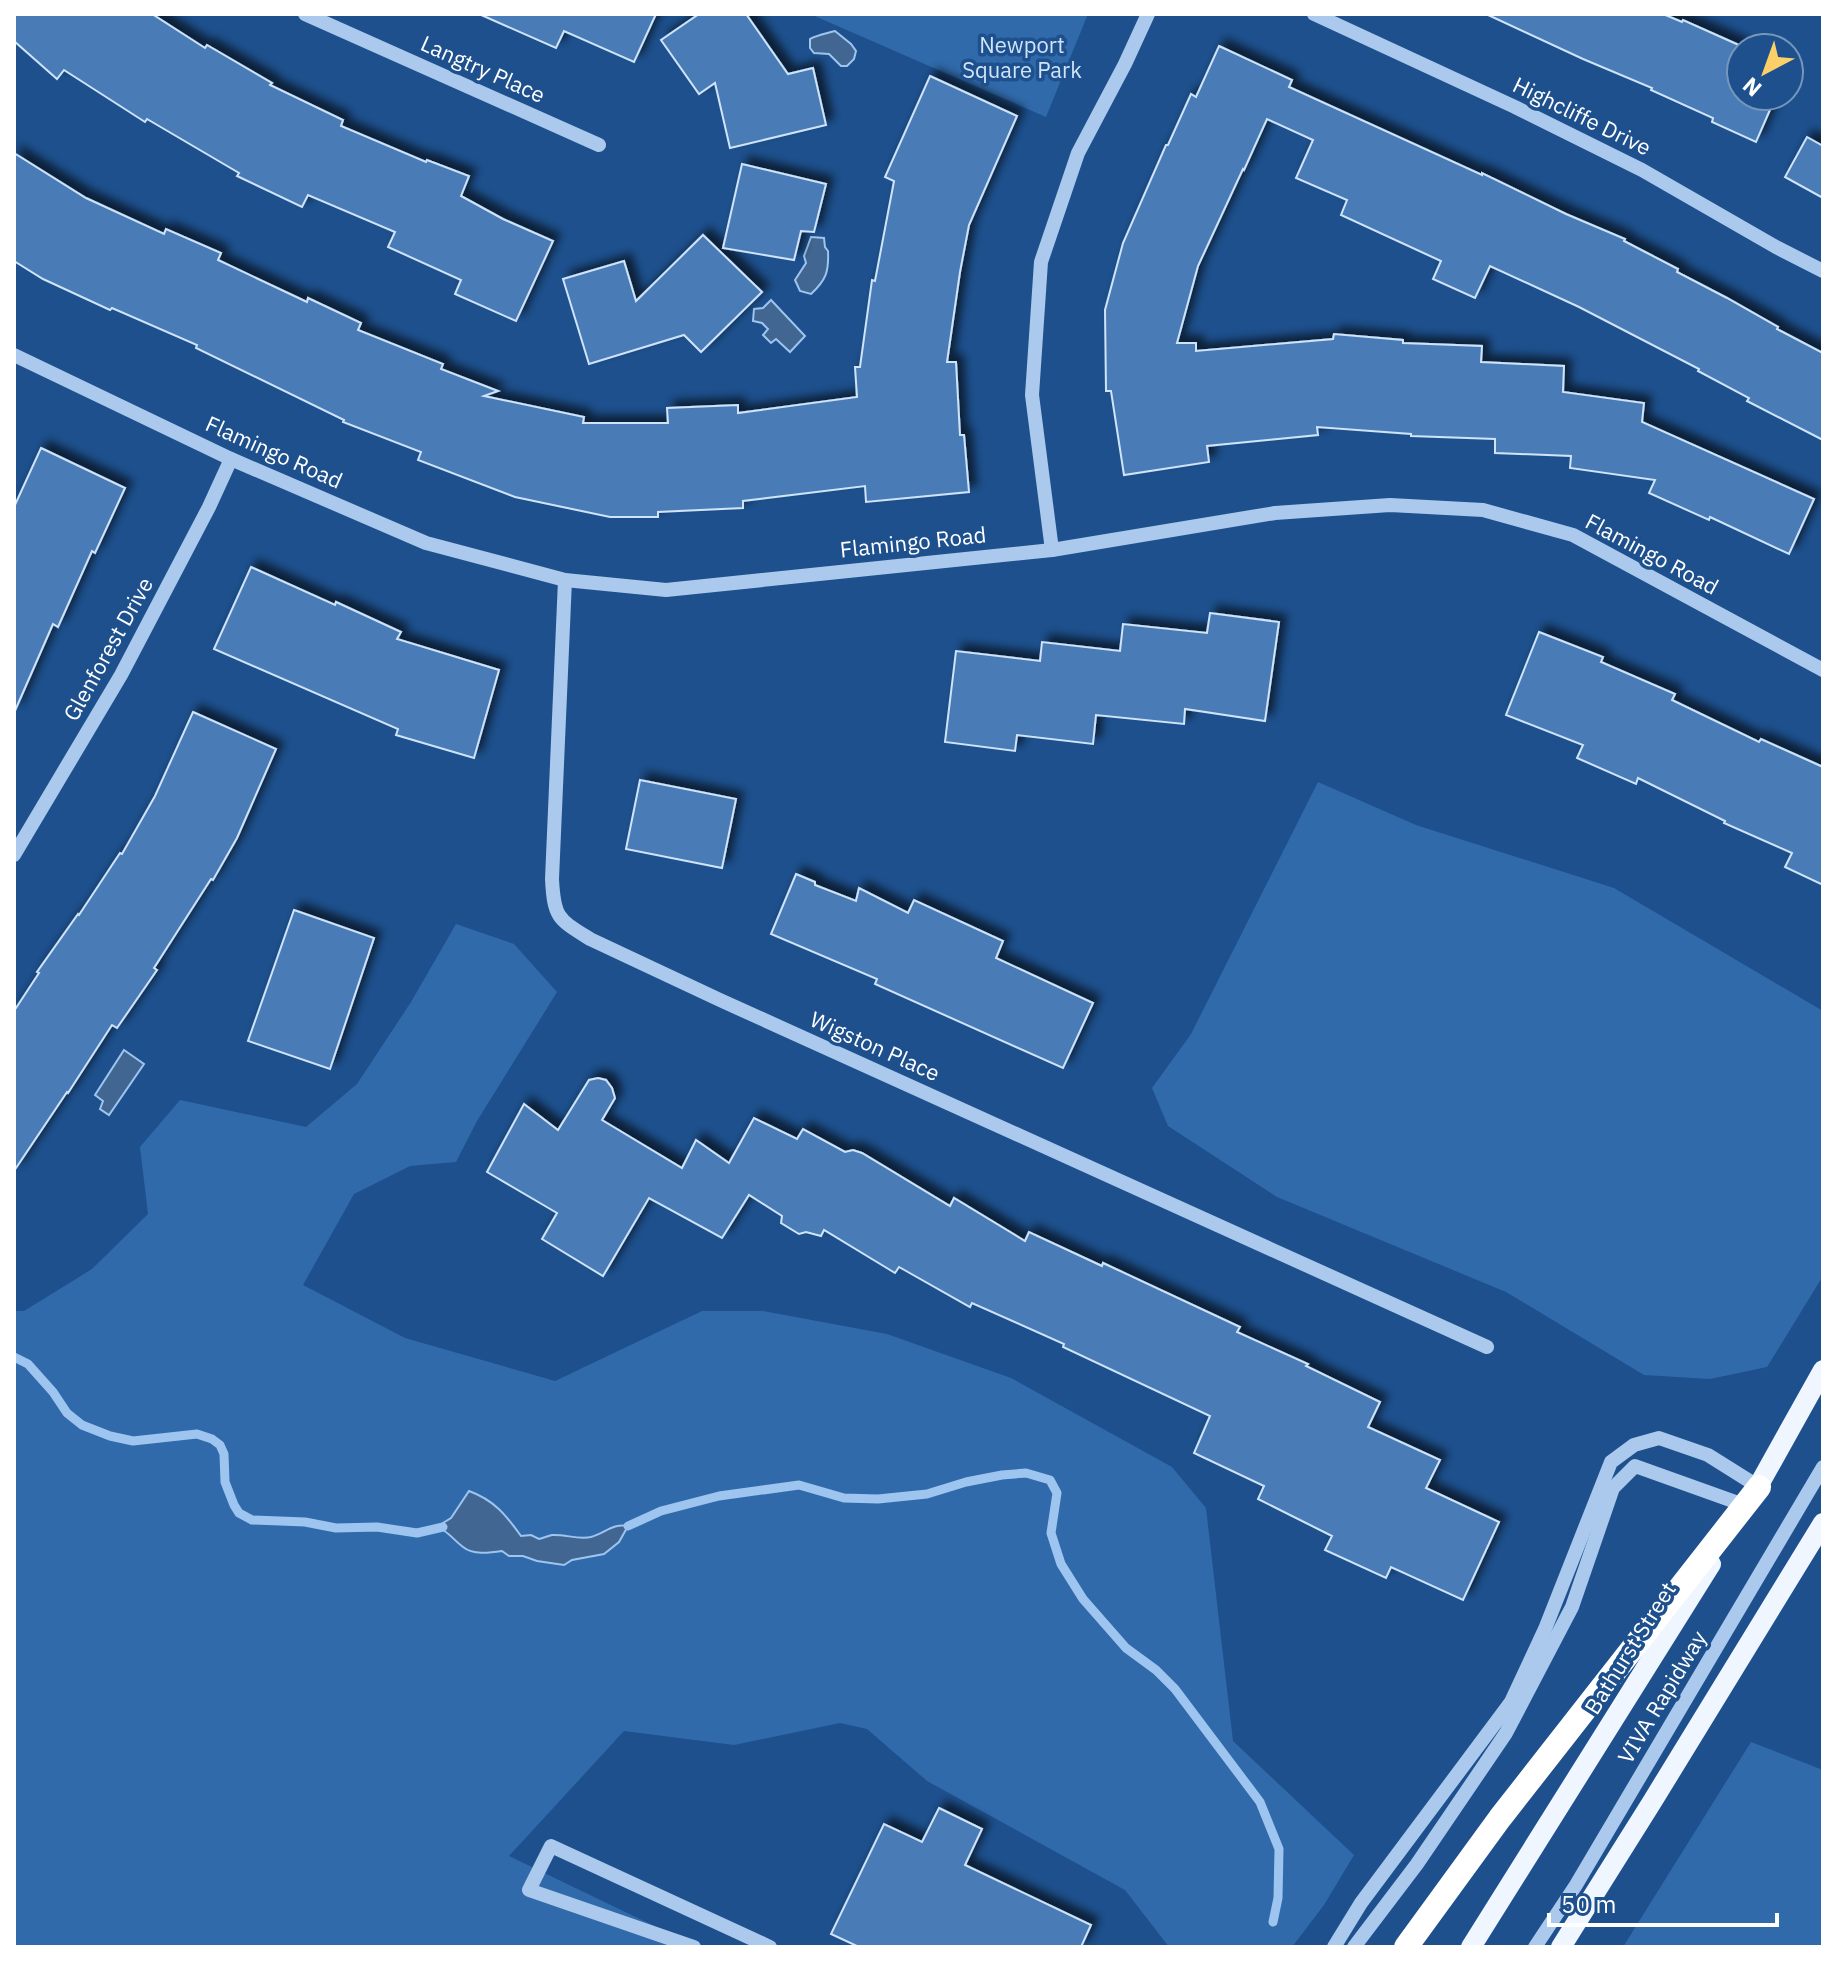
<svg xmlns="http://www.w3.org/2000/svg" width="1837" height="1961" font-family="'IBM Plex Sans',sans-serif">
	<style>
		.green { fill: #306aab }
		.water { fill: #416691; stroke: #9dc5ef; stroke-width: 2 }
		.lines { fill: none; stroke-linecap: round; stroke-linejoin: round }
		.stream { stroke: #9dc5ef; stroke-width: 9 }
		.building { fill: #4a7cb7; stroke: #cfe3f9; stroke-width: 2; filter: url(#shadow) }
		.minor { stroke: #aac9ed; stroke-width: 14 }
		.major { stroke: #f0f6ff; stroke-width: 20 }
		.highway { stroke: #fff; stroke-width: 24 }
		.labels { text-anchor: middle; stroke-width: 7; stroke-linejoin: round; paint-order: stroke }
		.park-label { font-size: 22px; fill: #cfe3f9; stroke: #1d508d }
		.street-label { font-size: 22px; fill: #fff; stroke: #1d508d }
	</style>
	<defs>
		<filter id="shadow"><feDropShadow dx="7" dy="-7" stdDeviation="4" flood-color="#0009"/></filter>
	</defs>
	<rect width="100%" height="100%" fill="#1d508d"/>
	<g class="green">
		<path d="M810,14H1088L1046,117Z"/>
		<path d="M1318,782L1416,825L1614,888L1823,1011V1276L1767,1367L1710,1379L1644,1375L1506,1292L1277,1197L1168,1126L1152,1088L1191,1034Z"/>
		<path d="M456,924L514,944L557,992L477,1121L456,1162L410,1166L354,1194L303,1285L405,1338L555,1381L702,1311H763L887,1334L1011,1378L1172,1467L1206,1508L1233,1741L1354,1855L1324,1905L1292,1947H1169L1125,1890L927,1781L867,1729L840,1723L734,1745L624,1731L509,1856L698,1947H14V1311H24L92,1269L148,1214L140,1147L180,1100L306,1127L357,1084L411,1002Z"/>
		<path d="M1751,1742L1823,1770V1947H1623Z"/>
	</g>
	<g class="water">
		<path d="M835,31L851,44L856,51L854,59L847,66H841L829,54L814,53L810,48V39C813,37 831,32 835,31Z"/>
		<path d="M811,237L824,238L825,247L828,251C829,272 826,280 811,294L800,291L795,280L806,263L804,256Z"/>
		<path d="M771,300L805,336L790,352L776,339L771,343L763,335L768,329L762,323L753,321L754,309L763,308Z"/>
		<path d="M124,1050L144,1064L109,1115L100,1109L103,1101L95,1095Z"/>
		<path d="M469,1491C494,1500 506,1515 521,1536L531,1535L539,1539C543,1538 548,1536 552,1535C565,1534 578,1540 591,1537C605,1533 613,1523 628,1526L619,1542L604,1554L572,1560L564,1565L537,1561L523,1556H509L502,1551C489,1553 473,1555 463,1547C455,1541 451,1535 443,1530V1523L451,1518Z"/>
	</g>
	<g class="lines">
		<g class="stream">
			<path d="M14,1357L28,1364L53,1392L67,1413L82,1425L110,1436L133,1441L197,1434L212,1439L220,1445L224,1454L225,1482L234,1505L239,1513L252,1520L305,1522L336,1528L377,1527L417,1533L443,1527"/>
			<path d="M628,1526L661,1511L719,1496L799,1485L844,1498L878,1499L927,1494L966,1482L1002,1475L1026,1473L1050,1480L1057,1493L1051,1533L1061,1564L1083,1599L1126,1648L1156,1670L1175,1689L1260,1802L1279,1849L1278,1898L1273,1922"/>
		</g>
	</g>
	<g class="building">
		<path d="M14,14H152L205,48L207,45L272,83L270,85L343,120L341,126L426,162L427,160L469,176L461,196L503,219L553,241L516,321L455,294L461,280L388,247L395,232L308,195L302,207L237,176L239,173L147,119L145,122L64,70L57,79L14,41Z"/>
		<path d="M479,14H656L634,62L564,31L556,48Z"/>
		<path d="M699,14H746L788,74L813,68L826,125L730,148L715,83L699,94L661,40Z"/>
		<path d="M1486,14H1663L1682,22L1683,20L1741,46V96H1776L1756,142L1712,122L1713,118L1651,90L1652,88L1583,59Z"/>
		<path d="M1219,46L1292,80L1289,87L1482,175V173L1566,214L1625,239L1624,241L1678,269L1677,272L1727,298L1778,327L1777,329L1823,353V440L1747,401L1749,398L1698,371L1699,369L1579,307L1490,266L1475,298L1433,279L1441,261L1341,215L1347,200L1296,178L1313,140L1267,119L1244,170L1243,169L1198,266L1177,343H1196V351L1333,339L1334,334L1403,340V343L1482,346L1481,362L1564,366L1563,392L1644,403L1642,422L1814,499L1789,554L1710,517L1709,520L1649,493L1655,480L1570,468L1571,456L1495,453V439L1411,436V434L1317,427L1318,435L1207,446L1209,462L1124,475L1111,391H1106L1105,310L1123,243L1166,145H1168L1191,94L1196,97Z"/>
		<path d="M930,76L1017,116L969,225L960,272L947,362H956L960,435H964L969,492L866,502L865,486L743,501V508L658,512V517H610L515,497L418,460L421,452L343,422L344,420L196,348L197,345L112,308L110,310L43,279L14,261V153L86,198L164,234L166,229L221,253L218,260L307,302L308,298L361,323L358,330L443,364L441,369L498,391L484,396L584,417L583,423H668L667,408L738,405V413L857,397L855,367H860L872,280L875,281L894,181L885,177Z"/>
		<path d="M1807,137L1823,146V198L1785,177Z"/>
		<path d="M742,164L826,184L814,232L801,231L794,260L723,248Z"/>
		<path d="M703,235L762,292L701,352L684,335L589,364L563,279L624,261L636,301Z"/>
		<path d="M41,448L125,488L95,553L92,551L58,627L53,624L14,713V507Z"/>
		<path d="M251,567L335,605L336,602L401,632L397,639L499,670L474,758L396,735L398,729L214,649Z"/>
		<path d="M1210,613L1279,622L1265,721L1185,709L1184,724L1096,715L1093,744L1017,735L1015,751L945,742L956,651L1040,661L1042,642L1120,651L1123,624L1207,633Z"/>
		<path d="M1539,632L1603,657L1601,662L1675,694L1672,700L1759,742L1761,739L1823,767V885L1785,867L1792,853L1724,823L1725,821L1638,778L1636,784L1577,758L1583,745L1506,715Z"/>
		<path d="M193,712L276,749L237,838L213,880L211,879L154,968L157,970L117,1028L112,1025L68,1093L67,1092L14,1171V1011L39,973L37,972L78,914L79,915L120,853L122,854L155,796Z"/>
		<path d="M640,780L736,799L722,868L626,849Z"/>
		<path d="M796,874L815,882V885L856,901L859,888L908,913L914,900L1003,941L996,958L1093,1003L1063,1068L875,984L877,979L771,934Z"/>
		<path d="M294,910L374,938L330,1069L248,1041Z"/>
		<path d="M598,1078L606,1080L612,1088L615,1098L602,1120L682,1168L696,1140L729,1163L754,1118L797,1139L803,1129L845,1152L853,1150L862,1153L950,1206L954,1198L1025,1241L1029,1232L1102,1266L1103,1263L1240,1327L1237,1332L1308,1364L1306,1366L1380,1402L1368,1427L1440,1460L1426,1488L1499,1522L1463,1600L1391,1567L1386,1578L1325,1550L1332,1536L1258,1499L1264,1486L1194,1453L1210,1416L1063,1347L1064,1344L972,1303L970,1307L899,1267L895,1273L824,1230L821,1236L806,1232L799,1234L781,1223L782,1216L749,1195L722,1238L649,1198L603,1276L542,1239L557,1213L487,1172L524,1104L558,1130L589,1080Z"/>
		<path d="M939,1808L982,1829L965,1865L1091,1925L1081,1947H859L831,1934L884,1824L922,1842Z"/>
	</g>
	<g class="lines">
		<g class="minor">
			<path d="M305,14L599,145"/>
			<path d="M1314,14L1515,107L1642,170L1776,247L1823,271"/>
			<path d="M14,355L231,459L426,543L565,580L666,590L1052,550L1275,513L1390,505L1483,510L1573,535L1823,670"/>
			<path d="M1052,550L1032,395L1041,262L1078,153L1125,64L1148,14"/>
			<path d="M565,580L552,879C554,918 558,919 590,939L720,1000L1487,1347"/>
			<path d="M14,855L121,675L209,507L231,459"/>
			<path d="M694,1947L529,1890L551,1846L770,1947"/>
			<path d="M1334,1947L1361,1903L1511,1702L1545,1629L1611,1462L1634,1445L1659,1438L1708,1455L1759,1487"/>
			<path d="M1354,1947L1417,1864L1506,1733L1572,1607L1613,1488L1635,1466L1744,1505"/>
			<path d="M1535,1947L1576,1885L1823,1467"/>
		</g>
		<g class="major">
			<path d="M1751,1499L1823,1370"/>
			<path d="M1471,1947L1711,1564"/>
			<path d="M1561,1947L1652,1802L1823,1523"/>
		</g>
		<path class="highway" d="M1406,1947L1500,1818L1759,1487"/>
	</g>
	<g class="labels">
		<g class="park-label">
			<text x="1022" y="53">Newport<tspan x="1022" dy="25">Square Park</tspan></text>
		</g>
		<g class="street-label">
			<text transform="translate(483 69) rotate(24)" y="8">Langtry Place</text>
			<text transform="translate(1582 116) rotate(26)" y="8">Highcliffe Drive</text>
			<text transform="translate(274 452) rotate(24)" y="8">Flamingo Road</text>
			<text transform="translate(913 542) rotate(-6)" y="8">Flamingo Road</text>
			<text transform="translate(1652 554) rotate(28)" y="8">Flamingo Road</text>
			<text transform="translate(108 649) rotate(-61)" y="8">Glenforest Drive</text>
			<text transform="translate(875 1046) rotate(24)" y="8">Wigston Place</text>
			<text transform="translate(1630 1648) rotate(-58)" y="8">Bathurst Street</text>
			<text transform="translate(1662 1697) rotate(-59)" y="8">VIVA Rapidway</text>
		</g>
	</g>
	<rect width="1837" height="1961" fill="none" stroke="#ffffff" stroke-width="32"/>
	<g transform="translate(1765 72) rotate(221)"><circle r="38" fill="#1d508d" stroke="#7796bb" stroke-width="2"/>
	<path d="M0-6L14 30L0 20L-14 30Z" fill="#fccf68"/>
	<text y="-12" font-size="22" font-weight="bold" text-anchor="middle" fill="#ffffff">N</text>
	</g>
	<path d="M1549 1913v12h228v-12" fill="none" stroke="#ffffff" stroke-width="4"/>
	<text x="1561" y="1913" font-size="24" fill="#ffffff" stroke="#1d508d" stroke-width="6" paint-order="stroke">50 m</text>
</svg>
